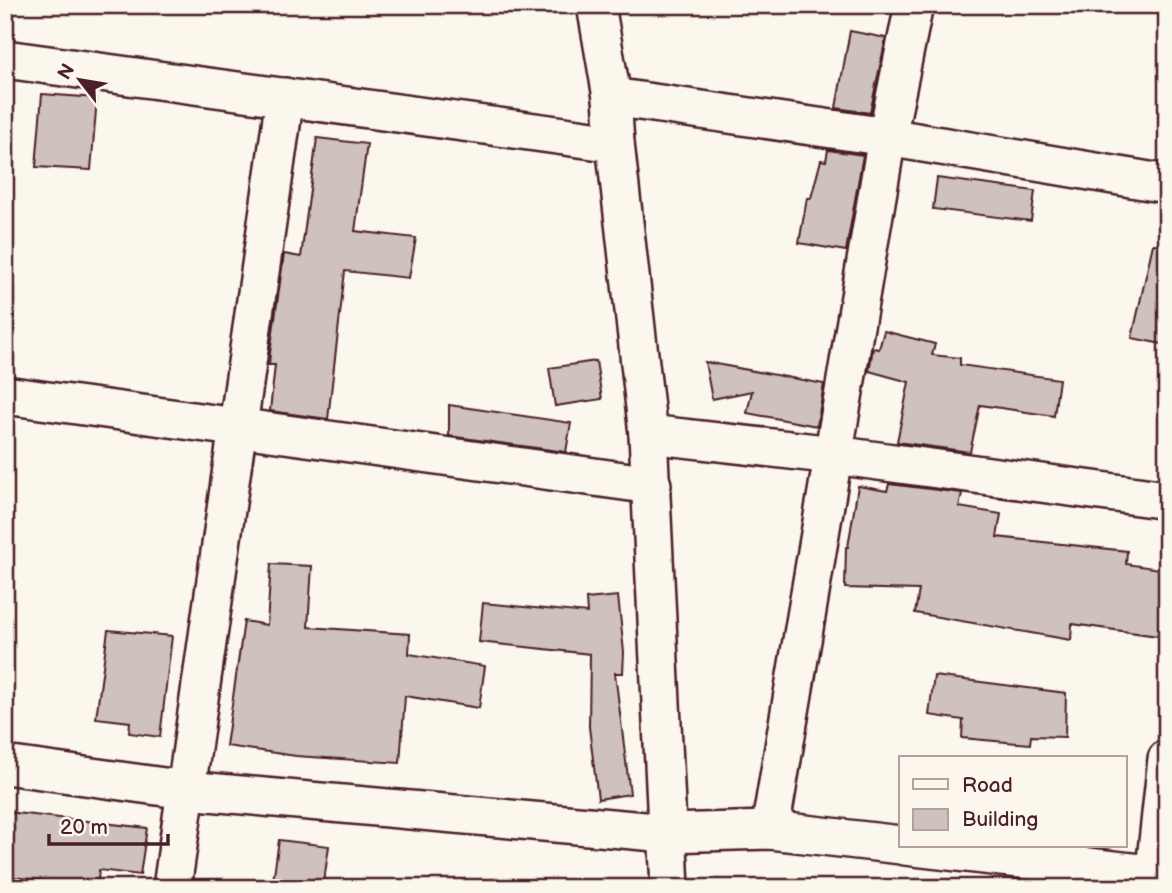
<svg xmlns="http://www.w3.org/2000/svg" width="1172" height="893" font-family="'Balsamiq Sans',sans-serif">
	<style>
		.building { fill: #cfc2bc; stroke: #4a1f2b; stroke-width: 2 }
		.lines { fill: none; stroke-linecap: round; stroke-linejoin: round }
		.street-casing { stroke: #4a1f2b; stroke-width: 42 }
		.street { stroke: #fbf7ec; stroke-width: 37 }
	</style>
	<rect width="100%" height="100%" fill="#fbf7ec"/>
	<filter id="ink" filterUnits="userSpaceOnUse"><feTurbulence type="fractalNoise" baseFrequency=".0143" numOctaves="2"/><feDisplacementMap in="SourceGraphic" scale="14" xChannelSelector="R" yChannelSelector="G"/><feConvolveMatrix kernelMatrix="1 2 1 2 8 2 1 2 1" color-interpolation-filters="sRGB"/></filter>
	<g filter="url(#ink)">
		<g class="building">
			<path d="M850,31L886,38L870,113L836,108Z"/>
			<path d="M42,94L97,98L91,170L36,167Z"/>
			<path d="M317,138L367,144L355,231L416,238L409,278L345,271L328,419L270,411L275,365H269L270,353L284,254L301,257Z"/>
			<path d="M828,150L863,155L846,251L799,243L807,198H811L821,160L826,161Z"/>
			<path d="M937,178L1035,191L1031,221L933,209Z"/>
			<path d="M1153,244L1167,245V345L1132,338Z"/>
			<path d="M884,331L935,344L932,355L960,358V365L1059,379L1054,416L980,405L970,452L897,442L909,382L869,371L873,348L879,349Z"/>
			<path d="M596,361L602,399L555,406L549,368Z"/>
			<path d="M705,362L824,384L817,426L747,413L752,391L712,399Z"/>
			<path d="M449,405L571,423L566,452L449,436Z"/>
			<path d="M889,484L962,493L959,507L1001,514L997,537L1127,551L1126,564L1167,570L1158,636L1072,624L1071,640L915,613L919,590L845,588L846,547H848L858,486L887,491Z"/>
			<path d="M271,564L312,566L308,627L410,634L409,654L485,666L479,708L405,696L400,763L296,756L226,746L244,621L267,625Z"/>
			<path d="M618,596L624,652L623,673H615L630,794L598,799L589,727L590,654L479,642L483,603L587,613L586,599Z"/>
			<path d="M108,630L172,636L160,737L129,733L130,722L96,718Z"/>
			<path d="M934,676L1066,693L1065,737L1031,736L1030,744L962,738L963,720L929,715Z"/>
			<path d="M7,812L147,828L140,875L99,870L97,888L5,876Z"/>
			<path d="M279,840L329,846L323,888H272Z"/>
		</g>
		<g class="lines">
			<g class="street-casing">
				<g id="street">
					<path d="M596,5L612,97L615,143L648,434L670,888"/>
					<path d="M5,59L615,143"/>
					<path d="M612,97L887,137L1167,184"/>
					<path d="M5,395L652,485"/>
					<path d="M648,434L834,455L1167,500"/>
					<path d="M5,765L186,790L667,833L770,830L901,845"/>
					<path d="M770,830L887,137L914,5"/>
					<path d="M905,846L1167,876"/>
					<path d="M172,888L285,97"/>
					<path d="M1153,888L1167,759"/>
				</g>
			</g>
			<use href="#street" class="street"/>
		</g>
	</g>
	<rect width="1172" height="893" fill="none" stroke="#fbf7ec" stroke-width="28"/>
	<rect x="14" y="14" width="1144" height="865" fill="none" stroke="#4a1f2b" stroke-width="2.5" filter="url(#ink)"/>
	<rect x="899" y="756" width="228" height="91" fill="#fbf7ec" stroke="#b4a19f" stroke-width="2"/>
	<rect x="913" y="779" width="35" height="10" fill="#fbf7ec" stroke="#b4a19f" stroke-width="2"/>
	<text x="962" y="792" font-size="21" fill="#4a1f2b">Road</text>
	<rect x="913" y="809" width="35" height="21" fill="#cfc2bc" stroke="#b4a19f" stroke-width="2"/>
	<text x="962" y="826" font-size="21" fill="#4a1f2b">Building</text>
	<g transform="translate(80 80) rotate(301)" stroke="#fbf7ec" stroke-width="5" paint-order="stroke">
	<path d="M0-5L12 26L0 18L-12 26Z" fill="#4a1f2b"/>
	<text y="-10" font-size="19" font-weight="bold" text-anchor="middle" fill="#4a1f2b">N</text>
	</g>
	<path d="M49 834v10h119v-10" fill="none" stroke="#4a1f2b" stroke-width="3.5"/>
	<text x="60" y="834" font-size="21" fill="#4a1f2b" stroke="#fbf7ec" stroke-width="5" paint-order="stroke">20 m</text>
</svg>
